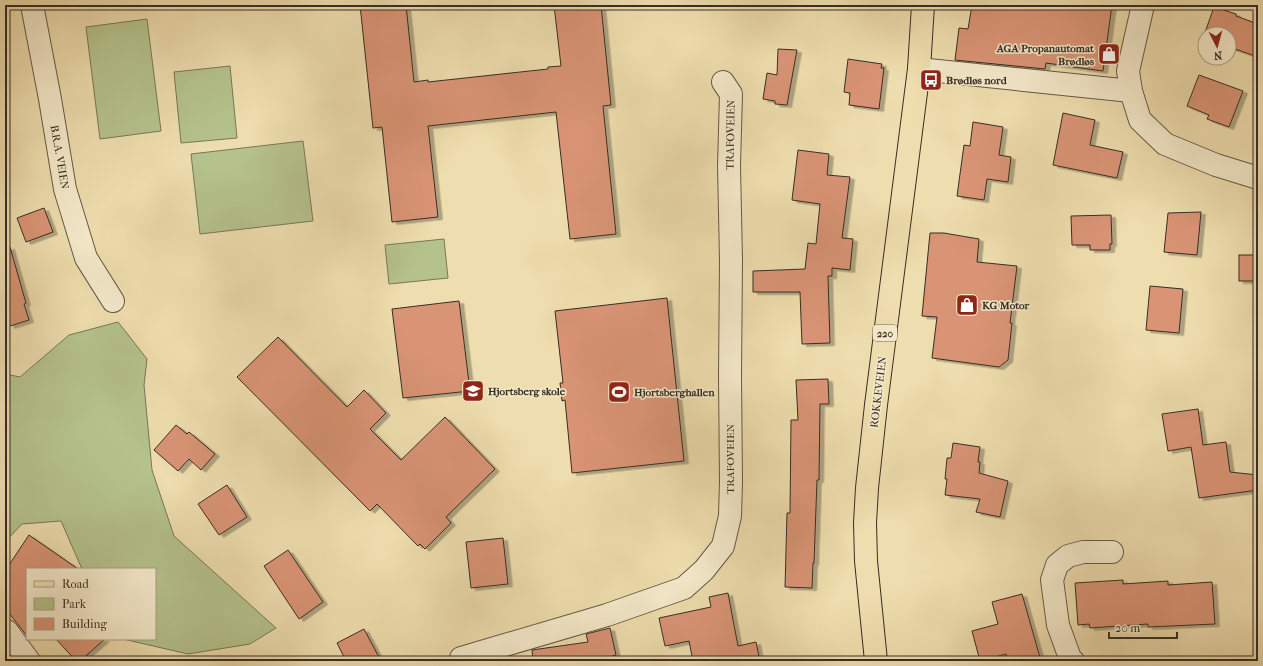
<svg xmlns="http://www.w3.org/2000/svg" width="1263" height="666" font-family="'IM FELL French Canon',serif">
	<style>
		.green { fill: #b5c28c; stroke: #767858 }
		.building { fill: #d99474; stroke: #372e23; filter: url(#shadow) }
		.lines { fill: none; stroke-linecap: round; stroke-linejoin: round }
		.minor-casing { stroke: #655a46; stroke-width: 24 }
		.primary-casing { stroke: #372e23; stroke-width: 24 }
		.minor { stroke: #f4e9ca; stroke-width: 22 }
		.primary { stroke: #eeddae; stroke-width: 22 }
		.labels { text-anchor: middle; stroke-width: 3; stroke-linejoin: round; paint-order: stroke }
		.shield { fill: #f4e9ca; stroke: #706655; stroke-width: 1 }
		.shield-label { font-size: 10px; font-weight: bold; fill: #372e23 }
		.poi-label { font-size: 11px; font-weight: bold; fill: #372e23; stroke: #f4e9ca; text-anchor: start }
		.street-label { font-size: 11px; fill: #372e23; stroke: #f4e9ca }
	</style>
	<defs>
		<filter id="shadow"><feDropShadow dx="4.5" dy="2.5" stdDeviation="0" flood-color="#0004"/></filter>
	</defs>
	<rect width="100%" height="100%" fill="#eeddae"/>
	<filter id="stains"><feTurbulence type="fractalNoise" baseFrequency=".005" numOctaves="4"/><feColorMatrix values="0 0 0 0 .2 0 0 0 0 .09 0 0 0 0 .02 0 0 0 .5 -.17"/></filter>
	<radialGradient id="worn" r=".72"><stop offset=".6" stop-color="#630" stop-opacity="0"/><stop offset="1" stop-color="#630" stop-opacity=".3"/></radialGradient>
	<g class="green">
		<path d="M147,19L161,131L100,139L86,27Z"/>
		<path d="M230,66L237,138L181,143L174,72Z"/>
		<path d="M303,141L313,221L200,234L191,154Z"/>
		<path d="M444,239L448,278L389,284L385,245Z"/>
		<path d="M118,322L147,359L144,385L152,470L174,536L276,628L250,644L188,654L123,639H155V569H82L61,521L22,524L5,542V374L20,377L69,335Z"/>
	</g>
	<g class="building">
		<path d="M360,5H406L414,82L428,80V82L548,69V67L561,66L554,5H601L611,105L603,106L616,234L570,239L556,112L428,126L438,217L392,222L382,127L373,128Z"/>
		<path d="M972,5H1112L1103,71L1046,63L1045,69L955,60L959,28L968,29Z"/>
		<path d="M1214,7L1236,14V16L1258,24V57L1229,47V34H1205V39L1203,38Z"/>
		<path d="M778,49L797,50L787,105L775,104V101L763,99L767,73L777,75Z"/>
		<path d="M848,59L882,64L881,68H884L879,109L849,105L850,93L844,92Z"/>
		<path d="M1199,75L1243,91L1229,127L1207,119L1209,115L1187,106Z"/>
		<path d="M1063,113L1095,120L1090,145L1123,152L1117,178L1053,165Z"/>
		<path d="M973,122L1003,127L999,155L1011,157L1008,182L987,179L984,200L957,196L964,145L970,146Z"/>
		<path d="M798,150L829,154L827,175L850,177L842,238L853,239L850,270L832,268V276H828L830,343L802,344L800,292H753V271L805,269L808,243L816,244L820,204L792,200Z"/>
		<path d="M44,208L53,232L26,242L17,218Z"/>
		<path d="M1201,212L1197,255L1164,252L1168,213Z"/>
		<path d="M1111,215L1112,244H1110V250H1090V245H1072L1071,216Z"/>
		<path d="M930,233H944L979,239L977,262L1017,266L1010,323H1012L1008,360L999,367L932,358L937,317L922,316Z"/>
		<path d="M10,247L26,303L24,304L29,320L10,326L5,309V248Z"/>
		<rect x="1239" y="255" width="19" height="26"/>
		<path d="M1150,286L1183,289L1179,333L1146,330Z"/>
		<path d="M667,298L684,461L572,473L565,400L562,401L560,383H563L555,311Z"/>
		<path d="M459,301L470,391L403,398L392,309Z"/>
		<path d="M278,337L347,407L364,390L386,413L370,429L401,460L445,417L495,469L446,517L451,523L425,549L420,544L418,546L377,504L370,511L237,377Z"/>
		<path d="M828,379L829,404H820L819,480H817L814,563H813L812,588L785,587L787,513H790L791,420H798L796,380Z"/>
		<path d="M1198,409L1203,445L1226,442L1230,472L1258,475V490L1199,498L1191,447L1168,451L1162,414Z"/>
		<path d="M176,425L187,434L189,432L215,454L201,470L189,459L178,471L154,450Z"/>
		<path d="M953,443L980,447L978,462H980L979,473L1008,481L1000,517L976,512L980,499L945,495L947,479H945L947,458H951Z"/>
		<path d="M227,485L247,517L219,535L198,504Z"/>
		<path d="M29,535L78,569H27V636L5,608V571Z"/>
		<path d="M503,538L508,584L471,588L466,542Z"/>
		<path d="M288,550L323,602L299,619L264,566Z"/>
		<path d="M1123,580V584L1168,581V585L1212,582L1215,624L1148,627V624L1090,628L1089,624L1078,625L1075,583Z"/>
		<path d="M728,593L738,646L756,642L760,661H693L689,641L665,646L659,618L711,607L709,597Z"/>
		<path d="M1022,594L1041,661H1008L1006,654L980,661L972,631L998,624L992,602Z"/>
		<path d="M610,628L616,655L612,656V658L596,661H533L532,650L588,642L586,634Z"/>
		<path d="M364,629L381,661H346L337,643Z"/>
		<path d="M56,639H105L80,661H76Z"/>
	</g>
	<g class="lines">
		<g class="minor-casing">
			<g id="minor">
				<path d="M32,5L50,99L65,189L86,258L113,301"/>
				<path d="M1143,5L1128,71L1131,91L1140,120L1165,144L1216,165L1258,178"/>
				<path d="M919,69L1131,91"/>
				<path d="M7,631L29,661"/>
				<path d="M461,658L607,615L684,588L704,570L723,546L730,516L731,482L730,376L731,260L729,166L731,94L723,82"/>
				<path d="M1073,661L1070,658L1058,625L1052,580L1057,565L1068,556L1083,552H1112"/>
			</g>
		</g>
		<g class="primary-casing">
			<path id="primary" d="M876,661L866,561L865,523L867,488L876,405L919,69L923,5"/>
		</g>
		<use href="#minor" class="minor"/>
		<use href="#primary" class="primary"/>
	</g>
	<defs>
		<g id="shop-square" transform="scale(1.15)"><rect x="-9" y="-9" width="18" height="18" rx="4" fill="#8f2418" stroke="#f4e9ca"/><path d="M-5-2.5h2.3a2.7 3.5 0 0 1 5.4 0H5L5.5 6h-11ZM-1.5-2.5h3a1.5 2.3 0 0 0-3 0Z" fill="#fff"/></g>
		<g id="bus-square" transform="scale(1.15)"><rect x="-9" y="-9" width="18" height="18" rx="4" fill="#8f2418" stroke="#f4e9ca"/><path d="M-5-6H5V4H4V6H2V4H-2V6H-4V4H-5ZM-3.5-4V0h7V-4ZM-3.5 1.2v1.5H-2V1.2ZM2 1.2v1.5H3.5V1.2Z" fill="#fff"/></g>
		<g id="school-square" transform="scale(1.15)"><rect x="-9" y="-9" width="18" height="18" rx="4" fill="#8f2418" stroke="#f4e9ca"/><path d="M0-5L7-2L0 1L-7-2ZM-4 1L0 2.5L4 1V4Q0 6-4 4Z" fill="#fff"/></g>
		<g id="stadium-square" transform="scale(1.15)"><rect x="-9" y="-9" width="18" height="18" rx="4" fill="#8f2418" stroke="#f4e9ca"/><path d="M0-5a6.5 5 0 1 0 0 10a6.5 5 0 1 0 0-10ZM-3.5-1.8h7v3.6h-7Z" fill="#fff"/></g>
	</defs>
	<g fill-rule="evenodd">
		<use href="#shop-square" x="1109" y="54"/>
		<use href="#bus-square" x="931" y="80"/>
		<use href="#shop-square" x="967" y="305"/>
		<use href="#school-square" x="473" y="391"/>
		<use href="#stadium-square" x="619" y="392"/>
	</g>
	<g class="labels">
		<rect class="shield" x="873" y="325" width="24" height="16" rx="3"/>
		<g class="shield-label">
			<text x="885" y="337">220</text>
		</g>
		<g class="poi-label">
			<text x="1094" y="52" text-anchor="end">AGA Propanautomat<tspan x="1094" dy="13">Brødløs</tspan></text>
			<text x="946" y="84">Brødløs nord</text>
			<text x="982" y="309">KG Motor</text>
			<text x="488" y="395">Hjortsberg skole</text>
			<text x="634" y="396">Hjortsberghallen</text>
		</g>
		<g class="street-label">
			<text transform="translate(730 135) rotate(-89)" y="4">TRAFOVEIEN</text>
			<text transform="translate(60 157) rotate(80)" y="4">B.R.A. VEIEN</text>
			<text transform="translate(878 392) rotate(-83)" y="4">ROKKEVEIEN</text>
			<text transform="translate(730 459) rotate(-90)" y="4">TRAFOVEIEN</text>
		</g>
	</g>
	<rect width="1263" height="666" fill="none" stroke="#eeddae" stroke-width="20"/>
	<rect x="6" y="6" width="1251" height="654" fill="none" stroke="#372e23" stroke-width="2"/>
	<rect x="10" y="10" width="1243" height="646" fill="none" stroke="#372e23"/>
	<rect x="26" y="568" width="130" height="72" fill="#f4e9ca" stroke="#a89e87"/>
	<rect x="34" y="581" width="20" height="6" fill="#eeddae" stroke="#a89e87"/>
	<text x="62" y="588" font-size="12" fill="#372e23">Road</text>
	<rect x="34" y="598" width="20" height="12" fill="#b5c28c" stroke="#a89e87"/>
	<text x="62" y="608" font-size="12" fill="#372e23">Park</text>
	<rect x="34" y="618" width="20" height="12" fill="#d99474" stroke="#a89e87"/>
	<text x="62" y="628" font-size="12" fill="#372e23">Building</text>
	<g transform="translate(1217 46) rotate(174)"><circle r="19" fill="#f4e9ca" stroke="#a89e87"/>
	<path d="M0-3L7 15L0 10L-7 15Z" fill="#8f2418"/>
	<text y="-6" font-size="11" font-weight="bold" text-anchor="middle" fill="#372e23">N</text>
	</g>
	<path d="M1109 632v6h68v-6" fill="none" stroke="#372e23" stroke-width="2"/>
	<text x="1115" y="632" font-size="12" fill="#372e23" stroke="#f4e9ca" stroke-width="3" paint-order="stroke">20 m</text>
	<rect width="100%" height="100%" filter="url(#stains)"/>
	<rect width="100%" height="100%" fill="url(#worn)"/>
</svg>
